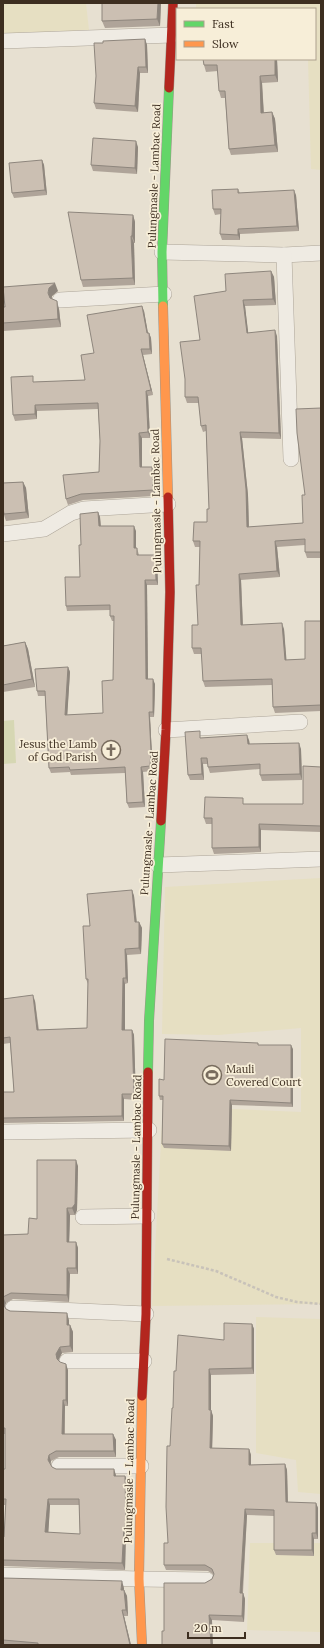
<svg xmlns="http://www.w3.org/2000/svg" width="324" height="1648" font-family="Lora,serif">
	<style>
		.farmland { fill: #e6dfc2 }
		.green { fill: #d6d7b3 }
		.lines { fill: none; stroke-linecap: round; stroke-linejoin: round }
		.street-casing { stroke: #ada599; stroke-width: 16 }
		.fast-casing { stroke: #9c958a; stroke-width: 10 }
		.slow-casing { stroke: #9c958a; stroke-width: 10 }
		.jam-casing { stroke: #9c958a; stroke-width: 10 }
		.path { stroke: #c8c2b9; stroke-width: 2.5; stroke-dasharray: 3 2; stroke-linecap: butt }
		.street { stroke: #efebe3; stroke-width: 15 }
		.fast { stroke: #63d668; stroke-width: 9 }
		.slow { stroke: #ff974d; stroke-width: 9 }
		.jam { stroke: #b3261e; stroke-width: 9 }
		.wall { fill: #afa499; fill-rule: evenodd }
		.shaded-wall { fill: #8e867d }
		.building { fill: #cbbfb2; stroke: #8e867d; fill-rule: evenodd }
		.labels { text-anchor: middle; stroke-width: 3.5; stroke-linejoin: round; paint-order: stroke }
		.street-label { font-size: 11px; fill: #3d2e20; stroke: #f7eed8 }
		.poi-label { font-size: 11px; fill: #3d2e20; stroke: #f7eed8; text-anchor: end }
	</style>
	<rect width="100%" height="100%" fill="#e7e0d1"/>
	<g class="farmland">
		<path d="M3,3H86L89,30L3,35Z"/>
		<path d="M196,3H321V170L311,169L308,59H315V9H196Z"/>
		<path d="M321,878V1304L152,1306L163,1106L301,1112V1028L218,1035L162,1034L165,887Z"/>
		<path d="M256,1317L321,1319V1494L298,1492L296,1460L256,1453Z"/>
		<path d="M250,1543H321V1632L247,1630Z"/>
	</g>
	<path class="green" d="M14,720L16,763L3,764V721Z"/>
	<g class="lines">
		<g class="street-casing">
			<g id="street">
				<path d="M3,41L172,35"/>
				<path d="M162,252L284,255L321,253"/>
				<path d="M284,255L291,459"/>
				<path d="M60,300L164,294"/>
				<path d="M3,534L44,529L71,513L84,509L168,504"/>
				<path d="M166,730L300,722"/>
				<path d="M158,865L321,859"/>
				<path d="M3,1132L149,1130"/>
				<path d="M83,1217L147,1216"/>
				<path d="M13,1308L146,1314"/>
				<path d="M67,1361H144"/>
				<path d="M59,1466H141"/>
				<path d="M3,1575L139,1579L207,1580"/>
			</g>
		</g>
		<g class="fast-casing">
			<g id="fast">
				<path d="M163,306L162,252L169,88"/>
				<path d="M148,1072L149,1021L161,821"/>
			</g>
		</g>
		<g class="slow-casing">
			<g id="slow">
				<path d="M163,306L168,497"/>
				<path d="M142,1645L139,1579L142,1396"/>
			</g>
		</g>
		<g class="jam-casing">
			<g id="jam">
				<path d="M169,88L173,3"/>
				<path d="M161,821L166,730L170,592L168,497"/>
				<path d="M142,1396L146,1314L148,1072"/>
			</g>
		</g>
		<path class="path" d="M167,1259L216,1271L276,1297L297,1302L321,1304"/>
		<use href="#street" class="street"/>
		<use href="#fast" class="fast"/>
		<use href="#slow" class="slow"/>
		<use href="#jam" class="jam"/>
	</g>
	<g class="wall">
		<path d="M102,3H161L160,26L105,28L102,21Z"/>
		<path d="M145,39L147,45L148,73H140L138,112L96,109L94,103L103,43Z"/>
		<path d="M203,59H277L278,82L262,83L264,113L272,112L275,119L278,152L231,155L229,149L225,98H221L219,91L218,71L206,72L204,65Z"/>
		<path d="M138,147L137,174L93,171L91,165Z"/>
		<path d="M42,160L44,165L47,195L14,198L12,193Z"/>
		<path d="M238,189L240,193L296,195L299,231L240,234V240H222L220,234L221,214L215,215L213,209Z"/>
		<path d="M133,215L135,222V243H134L135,285L83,287L81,280Z"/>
		<path d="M271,271L274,277L276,305L245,306L248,333L277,336L281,439L242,438L248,495L249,527L303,523L305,495L321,408V558H307L305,552V545L277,547L280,577L241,580L243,625L284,629L286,660L305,659L321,621V711L275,713L273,707L272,685L205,687L203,681L202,654H194L192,648L198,625L200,547H195L193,541L207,522L209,509L206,431L203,432L201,426L199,403H187L185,397L200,340L226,291Z"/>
		<path d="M58,291L52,296V298L59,309L61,327L3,331V307Z"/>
		<path d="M144,311L148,333H149L151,338L152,354L143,355L153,395L148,396L150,438H142V467H152L154,472L155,496L83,500L68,505L66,499L99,472L100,441L98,409L37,411V419L15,421L13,415L35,382L85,380L94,353Z"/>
		<path d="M23,482L26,488L29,518L6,521L4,515H3V483Z"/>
		<path d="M98,512L100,517L101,526L136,531V548H137L139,555L157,560L158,585H147L148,679L155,684V695L154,717H150L152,756V771L143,772L145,807L129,808L127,803L125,773L71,775L70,772L51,773L49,768L45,696H38L37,691L68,667L70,672L67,715L103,713L113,680L114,621H112L110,616V610L67,611L66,606L80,577L81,545Z"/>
		<path d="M25,642L28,649L35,687L3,692V646Z"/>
		<path d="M202,738L249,740L250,744L301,749L302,780L262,781L260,775V769L210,773L208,767V764H203L204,780H190L188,775Z"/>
		<path d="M321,767V832L261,830V852L214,854L212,848V824H206L204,818L245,804H303Z"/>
		<path d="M132,890L134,896L137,922H139L142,928L141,954L127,955L128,983L125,984V1030H132L134,1035L136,1100L124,1099V1121L3,1123V1092H14L10,1043L3,1044V999L35,1001L39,1030L87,1028L88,984L86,979L90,926Z"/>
		<path d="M258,1043V1045L293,1049V1107L232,1105L231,1151L164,1148L162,1144L163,1100H160L159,1096L164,1080Z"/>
		<path d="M78,1166L77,1210L75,1215H70L69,1242H76L78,1248V1274H70L69,1302L13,1299L6,1303L4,1307L6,1309L10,1311L69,1320V1325H70L73,1332V1352L62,1353L58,1360L68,1370V1406H65V1434H113L116,1440V1457H59L51,1461L50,1465L52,1467L56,1469L116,1475V1476H125L128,1482V1532H126L125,1570L3,1566V1536L4,1537L6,1505H3V1469H5V1434H3V1235L28,1234L37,1219ZM50,1505H79L80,1534L48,1533Z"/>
		<path d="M252,1324L254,1329V1374L211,1375V1410L213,1416L212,1448L249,1449L251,1455V1465L285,1464L287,1470L288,1503H316L318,1508V1539H314V1556L276,1555L274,1550V1516L247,1515L243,1593L245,1599L244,1622L212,1620L164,1631L205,1583L212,1579L214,1575L208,1571L166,1570L164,1565L168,1543L170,1446L176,1371L224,1340Z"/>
		<path d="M3,1578L124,1588V1590L127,1596L128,1616H124L131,1645H3Z"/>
	</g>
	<g class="shaded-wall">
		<path d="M158,3H161L160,26L157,19Z"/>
		<path d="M145,39L147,45L148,73L146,67Z"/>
		<path d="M275,59H277L278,82L275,75Z"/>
		<path d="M138,67L140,73L138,112L135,106Z"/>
		<path d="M260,76L262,83L264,120L261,113Z"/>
		<path d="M272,112L275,119L278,152L275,145Z"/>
		<path d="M136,141L138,147L137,174L135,168Z"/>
		<path d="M42,160L44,165L47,195L45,190Z"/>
		<path d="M294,190L296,195L299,231L297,226Z"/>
		<path d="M133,215L135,222V243L132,236Z"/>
		<path d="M238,229L240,234V240L238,235Z"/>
		<path d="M131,236L134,243L135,285L133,278Z"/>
		<path d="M271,271L274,277L276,305L273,299Z"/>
		<path d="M55,283L58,291L52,296L51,301L48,293L49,288Z"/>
		<path d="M243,300L245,306L249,339L247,333Z"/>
		<path d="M57,301L59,309L61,327L58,319Z"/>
		<path d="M142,306L144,311L149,339L147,333Z"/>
		<path d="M275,330L277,336L281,439L279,433Z"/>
		<path d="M149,333L151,338L152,354L150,349Z"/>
		<path d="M141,349L143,355L153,395L151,390Z"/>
		<path d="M146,391L148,396L150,438L148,432Z"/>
		<path d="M35,405L37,411V419L35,414Z"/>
		<path d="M240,432L242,438L248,495L249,533L247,527Z"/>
		<path d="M139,433L142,438V473L140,467Z"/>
		<path d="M152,467L154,472L155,496L153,490Z"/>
		<path d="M23,482L26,488L29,518L26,512Z"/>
		<path d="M98,512L100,517L101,531L99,526Z"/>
		<path d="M134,526L136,531V553L134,548Z"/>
		<path d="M275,541L277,547L280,577L277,571Z"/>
		<path d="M155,555L157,560L158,585L156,580Z"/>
		<path d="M239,574L241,580L243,631L241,625Z"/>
		<path d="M145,580L147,585L148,684L146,679Z"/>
		<path d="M282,623L284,629L287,666L285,660Z"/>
		<path d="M25,642L28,649L35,687L32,679Z"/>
		<path d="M68,667L70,672L67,720L65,715Z"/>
		<path d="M153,679L155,684L154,717L153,712Z"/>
		<path d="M149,712L150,717L152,756V771L150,766Z"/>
		<path d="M247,735L249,740L250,750L248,744Z"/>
		<path d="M299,743L301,749L302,780L300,774Z"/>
		<path d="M201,758L203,764L204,780L202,774Z"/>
		<path d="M141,767L143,772L145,807L143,802Z"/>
		<path d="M259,824L261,830V852L259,847Z"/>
		<path d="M132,890L134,896L137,928L135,922Z"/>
		<path d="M139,922L142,928L141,954L139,948Z"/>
		<path d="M125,949L127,955L128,983L126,978Z"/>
		<path d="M123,978L125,984V1036L122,1030Z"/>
		<path d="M33,995L35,1001L39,1036L37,1030Z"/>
		<path d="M132,1030L134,1035L136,1100L134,1094Z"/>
		<path d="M291,1045L293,1049V1107L291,1103Z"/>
		<path d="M122,1094L124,1099V1121L122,1116Z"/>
		<path d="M230,1100L232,1105L231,1151L229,1146Z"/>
		<path d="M76,1160L78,1166L77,1210L75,1215L72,1208Z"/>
		<path d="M67,1208L70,1215L69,1248L67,1242Z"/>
		<path d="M76,1242L78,1248V1274L76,1268Z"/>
		<path d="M67,1268L70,1274L69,1302L67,1295Z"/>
		<path d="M3,1297L6,1303L4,1308L3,1305Z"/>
		<path d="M67,1313L69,1320V1332L67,1325Z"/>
		<path d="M252,1324L254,1329V1374L252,1368Z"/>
		<path d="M70,1325L73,1332V1352L70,1346Z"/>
		<path d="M60,1347L62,1353L58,1361L57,1359L56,1354Z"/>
		<path d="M66,1364L68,1370V1406L66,1400Z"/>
		<path d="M209,1369L211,1375V1415V1410L213,1416L212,1454L210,1448Z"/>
		<path d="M63,1400L65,1406L64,1441L62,1434Z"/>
		<path d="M113,1434L116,1440V1457L114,1451Z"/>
		<path d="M249,1449L251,1455V1471L249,1465Z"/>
		<path d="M49,1455L51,1461L50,1466L48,1460Z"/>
		<path d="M285,1464L287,1470L288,1508L286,1502Z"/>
		<path d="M114,1469L116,1475V1482L114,1476Z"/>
		<path d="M125,1476L128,1482V1532L126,1526Z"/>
		<path d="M48,1499L50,1505L48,1539L45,1532Z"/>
		<path d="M316,1503L318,1508V1539L316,1533Z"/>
		<path d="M245,1509L247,1515L242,1598L240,1593Z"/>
		<path d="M124,1526L126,1532L125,1570L122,1563Z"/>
		<path d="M312,1533L314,1539V1556L312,1550Z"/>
		<path d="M122,1581L124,1588L123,1596L121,1590Z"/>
		<path d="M124,1590L127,1596L128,1616L126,1610Z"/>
		<path d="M243,1593L245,1599L244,1622L242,1616Z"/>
		<path d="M122,1610L124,1616L131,1645H130Z"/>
		<path d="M209,1615L212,1620L213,1645H211Z"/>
	</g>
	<g class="building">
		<path d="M102,3H158L157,19L102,21Z"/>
		<path d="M145,39L146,67H138L135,106L94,103L96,76L94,43H103V41Z"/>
		<path d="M203,59H275V75L260,76L261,113L272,112L275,145L229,149L225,91H219L217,65H204Z"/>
		<path d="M93,138L136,141L135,168L91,165Z"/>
		<path d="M42,160L45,190L12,193L9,163Z"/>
		<path d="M238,189V193L294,190L297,226L238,229V235L220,234L221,209H213L212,190Z"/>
		<path d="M68,212L133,215L132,236H131L133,278L81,280Z"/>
		<path d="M271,271L273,299L243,300L247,333L275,330L279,433L240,432L246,489L247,527L303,523L302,495H305L297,433L296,409L321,408V552H305V539L275,541L277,571L239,574L241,625L282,623L285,660L305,659V621H321V705L273,707L272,679L203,681L201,648H192V625H198L196,585H199L200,541H193L194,522H207V509H209L206,425L201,426L198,397H185V379L180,342L200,340L194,296L226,291L225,274Z"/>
		<path d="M55,283L49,288L48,293L50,298L57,301L58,319L3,323V307H5L3,287Z"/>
		<path d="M142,306L147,333H149L150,349H141L151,390L146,391L148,432L139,433L140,467H152L153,490L81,494L66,499L63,475L99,472L100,441L98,403L35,405V414L13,415L11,377L33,376V382L85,380L81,355L94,353L87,315Z"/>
		<path d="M23,482L26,512L4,514L3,508V483Z"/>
		<path d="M98,512L99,526H134V548H137V555H155L156,580H145L146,679H153V712H149L151,751L150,766L141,767L143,802L127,803L125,767L70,770L69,767L49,768L45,691H37L35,669L68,667L65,715L103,713L102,681L113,680L114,616H110V605L66,606L65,577H80L79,545H81L80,514Z"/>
		<path d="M25,642L32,679L3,685V646Z"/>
		<path d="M200,731V738L247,735L248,744L299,743L300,774L260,775V764L208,767L207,758H201L202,774L188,775L185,732Z"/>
		<path d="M303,766L321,767V826L259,824V847L212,848V818H204L205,797L243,798V804H303Z"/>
		<path d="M132,890L135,922H139V948L125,949L126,978H123L122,1030H132L134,1094H122V1116L3,1118V1092H14L10,1037L3,1038V999L33,995L37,1030L87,1028L88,979H86L83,926H90L87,894Z"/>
		<path d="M165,1039L258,1043V1045H291V1103L230,1100L229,1146L162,1144L163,1096H159V1079L164,1080Z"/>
		<path d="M37,1160H76L75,1204L72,1208H67V1242H76V1268H67V1295L11,1293L3,1297V1298V1235L28,1234L29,1218L37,1219Z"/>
		<path d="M3,1304L6,1309L10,1311L67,1313V1325H70V1346L60,1347L56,1354L57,1359L60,1362L66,1364V1400H63L62,1434H113L114,1451H56L49,1455L48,1460L52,1467L56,1469H114V1476H125L126,1526H124L122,1563L3,1560V1536L4,1537L6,1499H3V1469H5V1428H3ZM48,1499H79L80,1534L45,1532Z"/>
		<path d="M224,1323L252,1324V1368L209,1369V1410H211L210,1448L249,1449V1465L285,1464L286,1502L316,1503V1533H312V1550H274V1510L245,1509L240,1593H243L242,1616L209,1615L211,1645H162V1631H164V1583H205L212,1579L214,1574L212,1569L205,1565H164V1543H168L166,1507L167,1446H170L172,1408H173L174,1371H176L178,1335L224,1340Z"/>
		<path d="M3,1578L122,1581L121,1590H124L126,1610H122L130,1645H38V1643L3,1640Z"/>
	</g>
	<defs>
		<g id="church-ring" transform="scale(1)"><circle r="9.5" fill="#f7eed8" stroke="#786c5e" stroke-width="1.5"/><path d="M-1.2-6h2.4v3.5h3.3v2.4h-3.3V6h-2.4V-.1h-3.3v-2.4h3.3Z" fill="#786c5e"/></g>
		<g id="stadium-ring" transform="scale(1)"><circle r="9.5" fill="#f7eed8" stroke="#786c5e" stroke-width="1.5"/><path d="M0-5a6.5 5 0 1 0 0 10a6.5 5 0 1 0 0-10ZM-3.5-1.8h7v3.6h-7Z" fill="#786c5e"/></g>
	</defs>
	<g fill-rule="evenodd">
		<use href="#church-ring" x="111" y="750"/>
		<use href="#stadium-ring" x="212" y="1075"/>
	</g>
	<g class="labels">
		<g class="street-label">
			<text transform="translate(154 176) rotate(-88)" y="4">Pulungmasle - Lambac Road</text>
			<text transform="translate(156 501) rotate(-91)" y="4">Pulungmasle - Lambac Road</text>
			<text transform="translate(149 823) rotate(-86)" y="4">Pulungmasle - Lambac Road</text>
			<text transform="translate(136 1147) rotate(-89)" y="4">Pulungmasle - Lambac Road</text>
			<text transform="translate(129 1471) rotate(-89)" y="4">Pulungmasle - Lambac Road</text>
		</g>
		<g class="poi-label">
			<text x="97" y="748">Jesus the Lamb<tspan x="97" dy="13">of God Parish</tspan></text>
			<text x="226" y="1073" text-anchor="start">Mauli<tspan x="226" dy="13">Covered Court</tspan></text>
		</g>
	</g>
	<rect width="324" height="1648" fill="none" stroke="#3d2e20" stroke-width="8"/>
	<rect x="176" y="8" width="140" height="52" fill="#f7eed8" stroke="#ada18e"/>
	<rect x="184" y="21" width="20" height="6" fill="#63d668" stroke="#ada18e"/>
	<text x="212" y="28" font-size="12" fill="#3d2e20">Fast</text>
	<rect x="184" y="41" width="20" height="6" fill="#ff974d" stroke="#ada18e"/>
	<text x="212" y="48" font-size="12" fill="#3d2e20">Slow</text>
	<path d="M188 1632v6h57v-6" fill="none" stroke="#3d2e20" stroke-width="2"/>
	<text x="194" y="1632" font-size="12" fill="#3d2e20" stroke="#f7eed8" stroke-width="3" paint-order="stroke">20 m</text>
</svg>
